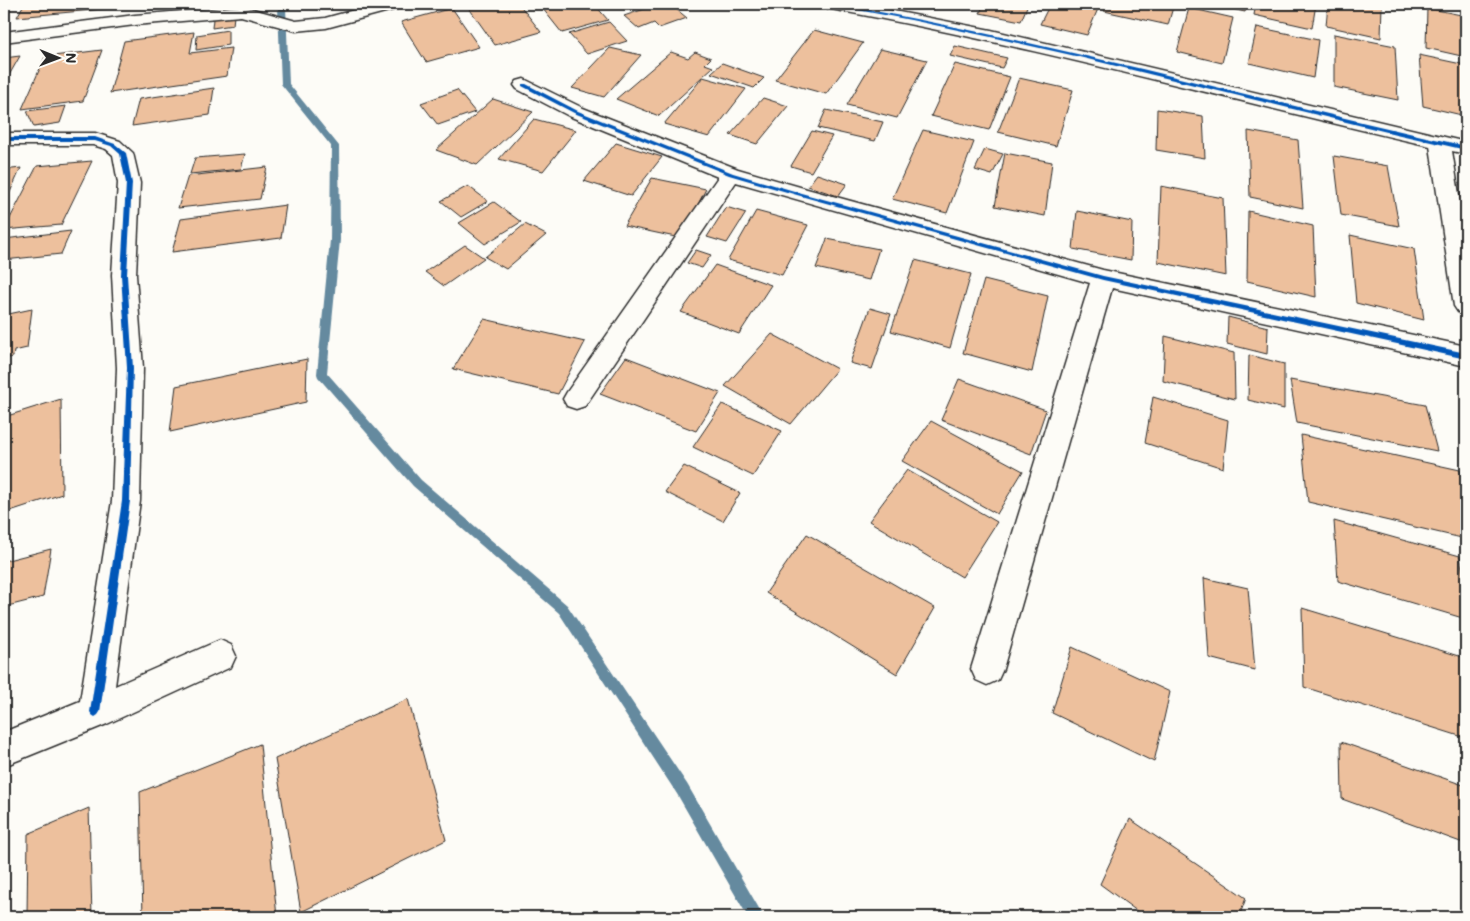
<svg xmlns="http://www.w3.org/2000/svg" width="1470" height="921" font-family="Mali,sans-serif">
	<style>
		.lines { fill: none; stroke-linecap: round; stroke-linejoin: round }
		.stream { fill: #658a9f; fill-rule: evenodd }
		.building { fill: #edc09d; stroke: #2b2b2b }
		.street-casing { stroke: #2b2b2b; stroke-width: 3 }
		.street { fill: #fdfcf7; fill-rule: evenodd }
		.cycleway-casing { stroke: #fdfcf7; stroke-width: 3 }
		.cycleway { fill: #0057b8; fill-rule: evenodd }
	</style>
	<rect width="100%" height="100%" fill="#fdfcf7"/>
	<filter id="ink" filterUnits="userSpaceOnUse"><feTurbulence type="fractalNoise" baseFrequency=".02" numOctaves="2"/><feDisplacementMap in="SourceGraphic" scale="10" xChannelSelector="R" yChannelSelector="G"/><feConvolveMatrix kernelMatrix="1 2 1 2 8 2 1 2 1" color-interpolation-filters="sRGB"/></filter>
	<g filter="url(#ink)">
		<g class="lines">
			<path class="stream" d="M275,4H282L286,7L289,84L339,146L340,240L327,373L421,480L567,605L687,784L764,917H748L677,794L559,613L413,486L318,377L317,374L330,240L331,146L281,84L278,8Z"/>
		</g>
		<g class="building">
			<path d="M24,4H116L114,8L17,17Z"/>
			<path d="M466,4H519L541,32L495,45Z"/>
			<path d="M539,4H578L582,9L595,5L608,20L562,33Z"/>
			<path d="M659,4H670L687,18L659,28L654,23L639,29L624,16Z"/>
			<path d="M984,4H1028L1021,21L980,13Z"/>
			<path d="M1050,4H1100L1087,35L1040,24Z"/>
			<path d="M1107,4H1157L1173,7L1168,25L1104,11Z"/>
			<path d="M1210,4H1247L1245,12Z"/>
			<path d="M1256,4H1316L1312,28L1254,15Z"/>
			<path d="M1328,4H1382L1381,38L1326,26Z"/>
			<path d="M452,8L479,47L426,62L401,22Z"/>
			<path d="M1189,8L1233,18L1222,63L1177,52Z"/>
			<path d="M1427,8L1466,16V57L1426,48Z"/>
			<path d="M234,16L233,25L212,28L213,19Z"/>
			<path d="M609,22L627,41L587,54L569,34Z"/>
			<path d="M1257,27L1318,40L1313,78L1249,63Z"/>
			<path d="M228,30V45L196,50L197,35Z"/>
			<path d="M814,30L863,43L826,94L775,80Z"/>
			<path d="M194,32L190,53L231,48L227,76L110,93L124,41Z"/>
			<path d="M1334,34L1395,46L1398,100L1334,87Z"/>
			<path d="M955,46L1007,58L1002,68L950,56Z"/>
			<path d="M610,48L641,55L604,97L572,88Z"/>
			<path d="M880,49L927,60L897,118L847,105Z"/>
			<path d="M102,50L83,101L22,109L45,57Z"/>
			<path d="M671,52L688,58L695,52L711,58L705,64L713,67L659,116L616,99Z"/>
			<path d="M1419,55L1466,65V116L1423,106Z"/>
			<path d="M20,56L4,84V58Z"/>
			<path d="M722,63L764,78L754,88L711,73Z"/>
			<path d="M955,64L1010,77L989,130L931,116Z"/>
			<path d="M703,77L746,89L709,137L664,124Z"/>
			<path d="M1019,78L1073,90L1056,146L998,132Z"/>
			<path d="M214,88L210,115L132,126L139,99Z"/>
			<path d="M457,90L475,112L438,125L421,103Z"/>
			<path d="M763,98L788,106L757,144L730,135Z"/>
			<path d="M493,99L533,112L477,165L436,150Z"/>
			<path d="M66,106L60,123L34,127L27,111Z"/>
			<path d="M1157,109L1203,116L1205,158L1156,150Z"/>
			<path d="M826,110L883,122L875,141L818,128Z"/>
			<path d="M534,119L576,130L543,171L499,159Z"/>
			<path d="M923,130L974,142L947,213L892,199Z"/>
			<path d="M812,131L832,136L811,172L791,166Z"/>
			<path d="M1248,131L1298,140L1303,208L1250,197Z"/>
			<path d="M616,143L662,157L631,196L584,181Z"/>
			<path d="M985,149L1003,154L992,175L975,170Z"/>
			<path d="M1005,153L1052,162L1045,216L995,206Z"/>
			<path d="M245,154L241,169L190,174L195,158Z"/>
			<path d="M1334,156L1388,166L1399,226L1341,215Z"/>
			<path d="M92,161L61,225L4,230L37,166Z"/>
			<path d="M267,167L260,199L178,208L188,176Z"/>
			<path d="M21,168L6,201H4V170Z"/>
			<path d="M817,174L847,184L838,196L808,186Z"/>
			<path d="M652,178L706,189L680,238L624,226Z"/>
			<path d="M468,186L488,201L461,217L441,201Z"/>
			<path d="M1161,186L1223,198L1226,276L1158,262Z"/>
			<path d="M494,202L521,222L485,244L459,223Z"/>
			<path d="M286,205L281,238L172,252L181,219Z"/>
			<path d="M726,207L746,213L727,243L707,237Z"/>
			<path d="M756,211L808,225L782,275L728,260Z"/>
			<path d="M1077,211L1132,222L1131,260L1073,249Z"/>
			<path d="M1248,211L1313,226L1316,297L1247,281Z"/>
			<path d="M525,224L546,235L506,269L485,257Z"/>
			<path d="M71,231L61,254L4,260V239Z"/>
			<path d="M1350,235L1414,249L1424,320L1356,303Z"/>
			<path d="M827,239L879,249L869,280L816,268Z"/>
			<path d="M465,245L484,258L444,286L425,272Z"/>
			<path d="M696,250L711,255L702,268L687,263Z"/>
			<path d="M915,260L971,274L950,348L891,331Z"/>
			<path d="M715,265L771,285L739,334L681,312Z"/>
			<path d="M984,280L1048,296L1032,372L963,353Z"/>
			<path d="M870,308L891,314L872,369L850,363Z"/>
			<path d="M32,309L27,348L14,351L13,357L4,359V315Z"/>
			<path d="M1228,317L1268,327L1267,354L1227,344Z"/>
			<path d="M484,319L585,342L558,394L453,369Z"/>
			<path d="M772,334L837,369L791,424L725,386Z"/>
			<path d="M1165,336L1234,353L1235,399L1163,381Z"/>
			<path d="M1249,355L1284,364V409L1248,400Z"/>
			<path d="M626,357L720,393L696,431L600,394Z"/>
			<path d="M307,359L306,402L170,432L176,386Z"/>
			<path d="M959,379L1046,410L1031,454L941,420Z"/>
			<path d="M1290,380L1425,405L1437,451L1297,423Z"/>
			<path d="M1153,397L1228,420L1223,468L1145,443Z"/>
			<path d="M61,399L62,494L4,513V417Z"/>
			<path d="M722,404L782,431L753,476L693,447Z"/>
			<path d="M931,421L1023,471L997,514L902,461Z"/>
			<path d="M1301,435L1460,470L1466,499V539L1308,502Z"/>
			<path d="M684,466L740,493L723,521L665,492Z"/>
			<path d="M907,470L997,522L962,577L869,521Z"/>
			<path d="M1334,521L1460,556L1466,595V619L1338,581Z"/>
			<path d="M807,534L935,608L897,674L766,593Z"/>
			<path d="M51,549L43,597L4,607V561Z"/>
			<path d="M1204,578L1248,588L1255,670L1209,658Z"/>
			<path d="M1302,608L1466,658V738L1304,687Z"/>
			<path d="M1072,647L1170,692L1154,762L1052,713Z"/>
			<path d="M408,699L446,840L301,912L275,759Z"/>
			<path d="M1341,742L1466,786V844L1342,799Z"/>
			<path d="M260,744L277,917H143L140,792Z"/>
			<path d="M89,808L92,917H27L28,834Z"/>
			<path d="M1130,819L1246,898L1239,917H1145L1100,884Z"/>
		</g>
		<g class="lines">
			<g class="street-casing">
				<g id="street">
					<path d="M376,4H403L400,8L326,28L296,31L241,16L135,25L4,42V32L135,15L242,6L296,21L325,18Z"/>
					<path d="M822,4H858L991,30L1466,142V154L1452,151L1466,237V315L1458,312L1454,306L1430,146C1230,100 1033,46 831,9L825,8Z"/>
					<path d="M524,79L583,108L738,169L807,189L1103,270L1466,346V366L1112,288L1003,669L998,680L987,685L976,680L971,669L1090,283L736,182L585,406L576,409L567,406L563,399L567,392L718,177L569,116L517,89L514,85L517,81Z"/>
					<path d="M4,133H95L120,141L133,153L140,183L136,275L143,368L140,501L115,686L220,640L231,645L236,656L231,667L107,724L4,766V732L80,701L112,501L117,368L112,275L118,183L113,155L106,149L93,145H4Z"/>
				</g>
			</g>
			<use href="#street" class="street"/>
			<g class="cycleway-casing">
				<g id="cycleway">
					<path d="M829,4H837C1049,42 1256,99 1466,146V150L1387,132L1071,55L991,37L911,20L831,5Z"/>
					<path d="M522,84H526L578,111L733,173L801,193L1103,276L1466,353V359L1103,280L797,195L729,175L574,113L522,86Z"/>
					<path d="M4,137H95L115,144L126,153L132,183L127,275L133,368L130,501L100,712L98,715L95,717L92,715L90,712L122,501L127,368L121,275L126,183L120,154L111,146L95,141H4Z"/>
				</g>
			</g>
			<use href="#cycleway" class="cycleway"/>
		</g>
	</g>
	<rect width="1470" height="921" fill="none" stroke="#fdfcf7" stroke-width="20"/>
	<rect x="10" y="10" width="1450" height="901" fill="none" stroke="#2b2b2b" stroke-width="2" filter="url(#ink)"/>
	<g transform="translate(58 58) rotate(91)" stroke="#fdfcf7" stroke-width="4" paint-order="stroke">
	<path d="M0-4L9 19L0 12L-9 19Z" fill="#2b2b2b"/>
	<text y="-8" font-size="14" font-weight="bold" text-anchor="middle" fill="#2b2b2b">N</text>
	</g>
</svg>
